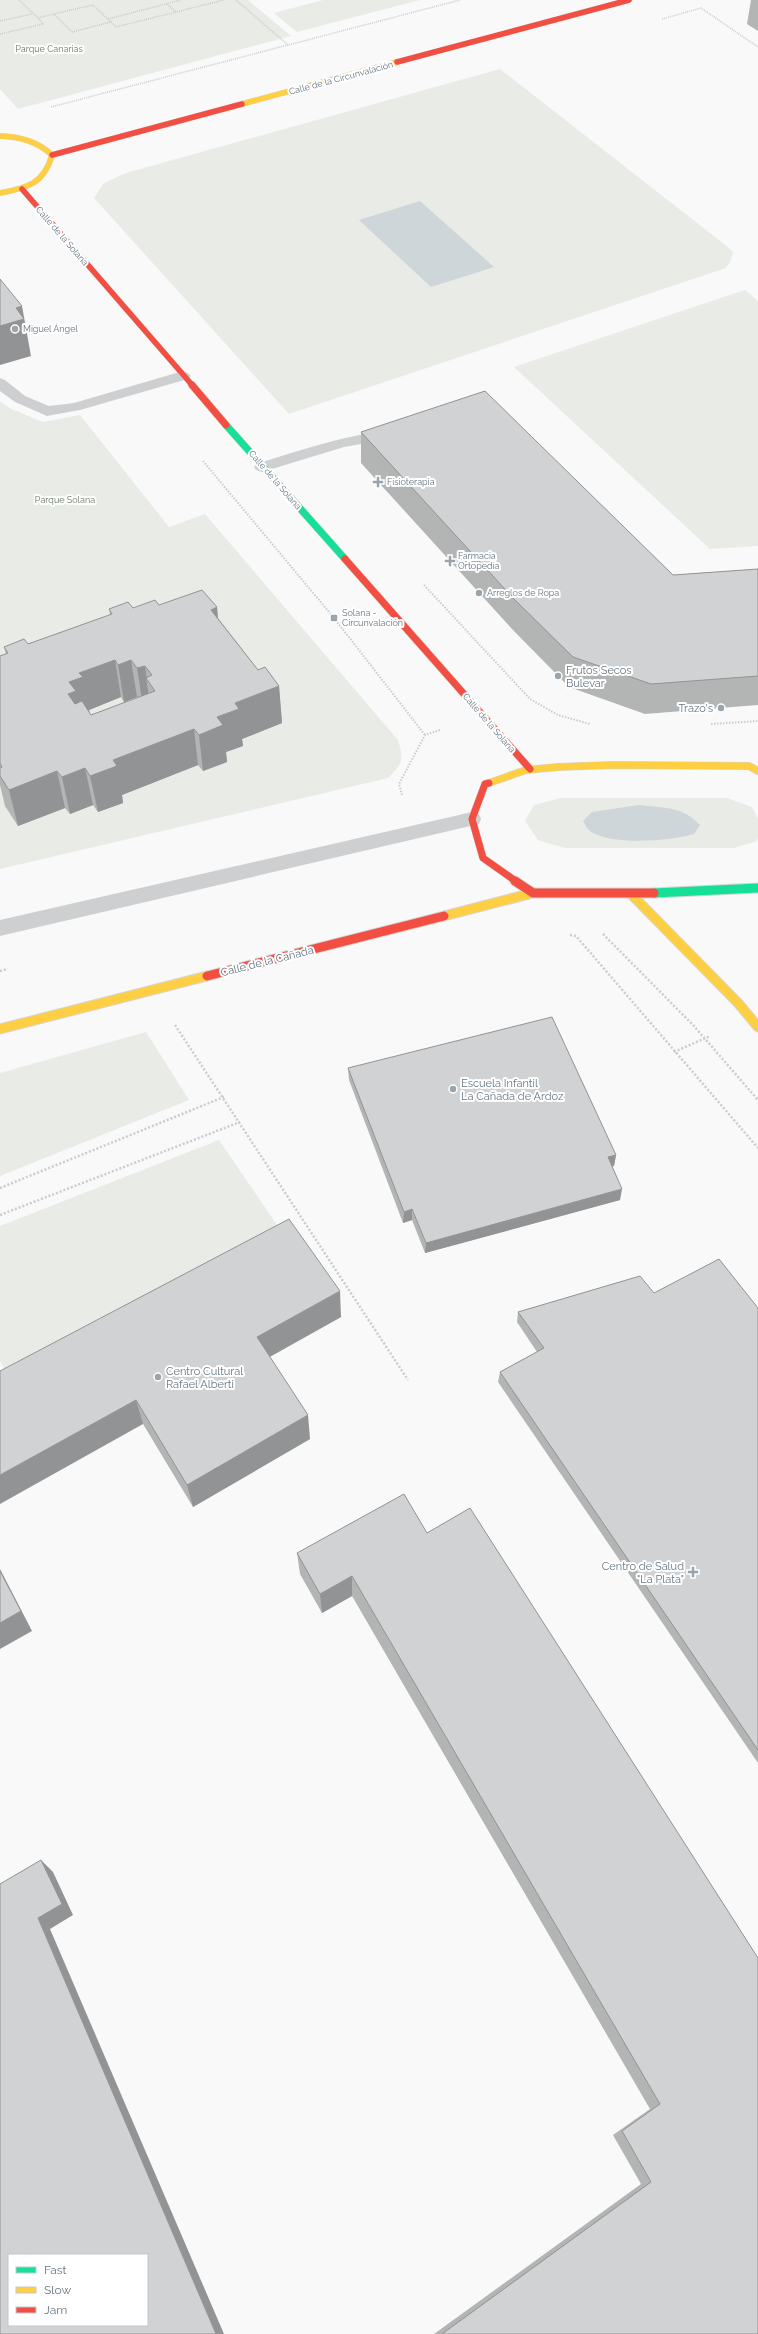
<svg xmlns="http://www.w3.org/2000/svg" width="758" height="2334" font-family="Raleway,sans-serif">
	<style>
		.green { fill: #e8ebe6 }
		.water { fill: #ced6d9 }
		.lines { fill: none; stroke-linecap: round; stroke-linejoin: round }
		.fast-far1-casing { stroke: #d5d6d7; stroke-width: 8 }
		.fast-casing { stroke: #d5d6d7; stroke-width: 11 }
		.slow-far2-casing { stroke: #d5d6d7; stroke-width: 6 }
		.slow-far1-casing { stroke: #d5d6d7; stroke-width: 8 }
		.slow-casing { stroke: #d5d6d7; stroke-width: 11 }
		.jam-far2-casing { stroke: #d5d6d7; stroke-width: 6 }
		.jam-far1-casing { stroke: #d5d6d7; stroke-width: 8 }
		.jam-casing { stroke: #d5d6d7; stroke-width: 11 }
		.path-far2 { stroke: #cbcccd; stroke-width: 1.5; stroke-dasharray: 1 1; stroke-linecap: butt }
		.path-far1 { stroke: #cbcccd; stroke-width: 2; stroke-dasharray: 1.5 1.5; stroke-linecap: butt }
		.path { stroke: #cbcccd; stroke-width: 2.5; stroke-dasharray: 2 2; stroke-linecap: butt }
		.lane { fill: #cecfd0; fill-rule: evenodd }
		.street { fill: #cecfd0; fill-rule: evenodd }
		.fast-far1 { stroke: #16e098; stroke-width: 7 }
		.fast { stroke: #16e098; stroke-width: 9 }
		.slow-far2 { stroke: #ffcf43; stroke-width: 5.5 }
		.slow-far1 { stroke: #ffcf43; stroke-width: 7 }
		.slow { stroke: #ffcf43; stroke-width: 9 }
		.jam-far2 { stroke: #f24e42; stroke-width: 5.5 }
		.jam-far1 { stroke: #f24e42; stroke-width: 7 }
		.jam { stroke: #f24e42; stroke-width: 9 }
		.wall { fill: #b3b5b5; fill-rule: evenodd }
		.shaded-wall { fill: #929394 }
		.building { fill: #d0d2d3; stroke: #929394; fill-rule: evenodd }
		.poi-dot { fill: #99a4ac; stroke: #fff; stroke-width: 1.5 }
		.labels { text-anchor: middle; stroke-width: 4; stroke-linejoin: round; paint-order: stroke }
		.far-park-label { font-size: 9px; fill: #687a64; stroke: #fff }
		.far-street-label { font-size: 9px; fill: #657683; stroke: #fff }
		.far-poi-label { font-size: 9px; fill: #657683; stroke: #fff; text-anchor: start }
		.poi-label { font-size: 11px; fill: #657683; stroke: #fff; text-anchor: start }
		.street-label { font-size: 11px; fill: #657683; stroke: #fff }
	</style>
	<rect width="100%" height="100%" fill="#f9f9f9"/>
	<g class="green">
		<path d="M0,0H248L291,36L18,109L0,89Z"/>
		<path d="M323,0H420L297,32L274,13Z"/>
		<path d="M500,69L724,244L733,252L731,260L726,268L289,414L94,198L104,183L126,173Z"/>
		<path d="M745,290L758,301V546L710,549L514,367Z"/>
		<path d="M0,401L9,408L43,422L80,415L169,527L205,514L398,740C404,760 403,763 388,778L0,869Z"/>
		<path d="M561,798H727L752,807L758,819V838L757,841L734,848H565L538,840L525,821L534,805Z"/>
		<path d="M146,1032L189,1100L0,1176V1073Z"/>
		<path d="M219,1140L292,1247L17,1392L0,1361V1226Z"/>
	</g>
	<g class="water">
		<path d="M420,201L494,267L431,287L359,220Z"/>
		<path d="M639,805C664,808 682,806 700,825L694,834C672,841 610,846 590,831C587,829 585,824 583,821L592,812Z"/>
	</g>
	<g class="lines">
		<g class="fast-far1-casing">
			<path id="fast-far1" d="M226,425L345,559"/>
		</g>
		<g class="fast-casing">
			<path id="fast" d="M654,893L758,888"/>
		</g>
		<g class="slow-far2-casing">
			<g id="slow-far2">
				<path d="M242,104L397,62"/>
				<path d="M0,136C20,137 37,141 52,155C44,184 27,188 0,193"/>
			</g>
		</g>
		<g class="slow-far1-casing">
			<path id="slow-far1" d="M489,783L526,770L558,767L613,765L749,766L758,771"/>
		</g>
		<g class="slow-casing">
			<g id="slow">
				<path d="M631,894L738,1003L758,1027"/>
				<path d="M444,916L533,893"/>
				<path d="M0,1029L207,976"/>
			</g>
		</g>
		<g class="jam-far2-casing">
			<g id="jam-far2">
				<path d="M397,62L629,0"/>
				<path d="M52,155L242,104"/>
				<path d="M22,189L193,386"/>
			</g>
		</g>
		<g class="jam-far1-casing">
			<g id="jam-far1">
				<path d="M192,385L226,425"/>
				<path d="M345,559L530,769"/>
				<path d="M489,783L485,784L472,819L483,858L517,882"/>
			</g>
		</g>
		<g class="jam-casing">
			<g id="jam">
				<path d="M515,881L533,893H654"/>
				<path d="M207,976L444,916"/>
			</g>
		</g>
		<g class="path-far2">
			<path d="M19,0L38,18L54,14"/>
			<path d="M236,0L288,45"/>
			<path d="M167,4L176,12"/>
			<path d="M93,5L111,22L72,32L54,14Z"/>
			<path d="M108,19L181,0"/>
			<path d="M662,19L701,8L758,47"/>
			<path d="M0,21L32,14"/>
			<path d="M111,22L116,27L224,0"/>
			<path d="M0,34L43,24L38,18"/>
			<path d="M51,107L460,0"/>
		</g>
		<g class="path-far1">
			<path d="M203,461L334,618L425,735"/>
			<path d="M424,585L530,699L558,715L590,724"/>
			<path d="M711,724L758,721"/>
			<path d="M402,795L399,784L425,735L440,730"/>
		</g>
		<g class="path">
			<path d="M603,934L693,1025L758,1100"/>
			<path d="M570,935L576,936L758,1148"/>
			<path d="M0,971L8,969"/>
			<path d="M175,1025L408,1380"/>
			<path d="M674,1052L710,1036"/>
			<path d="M0,1188L224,1097"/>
			<path d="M0,1215L240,1122"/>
		</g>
		<g class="lane">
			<path d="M183,371L188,373L191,376L188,379L80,410L47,416L15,402L0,391V378L5,380L25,396L49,406L74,403Z"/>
			<path d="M391,430L397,432L399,435L397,438L344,447L262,472L256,470L254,467L256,464C301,450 345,435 391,430Z"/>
		</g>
		<path class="street" d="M472,812L479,814L481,819L479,824L0,936V920Z"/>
		<use href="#fast-far1" class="fast-far1"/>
		<use href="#fast" class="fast"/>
		<use href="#slow-far2" class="slow-far2"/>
		<use href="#slow-far1" class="slow-far1"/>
		<use href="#slow" class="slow"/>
		<use href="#jam-far2" class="jam-far2"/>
		<use href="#jam-far1" class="jam-far1"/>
		<use href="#jam" class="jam"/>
	</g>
	<g class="wall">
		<path d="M751,0H758V31L747,24Z"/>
		<path d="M361,432L673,575L758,569V705L645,714L569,687L512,629L361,463Z"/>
		<path d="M159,605L217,607L218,618L258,670L279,686L282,723L242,739L243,746L226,752L227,762L203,771L198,765L122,795L123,803L98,812L93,805L70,814L65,808L18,826L5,806L0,785V656L6,654L4,647L28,644L110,615L109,609L133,608ZM121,697L124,702L137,697L138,698L91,715L89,713V710Z"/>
		<path d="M348,1068L616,1155L614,1166H612L620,1200L425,1253L412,1220L403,1223L349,1080Z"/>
		<path d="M654,1293L758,1308V1763L498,1382L500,1372L537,1352L517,1322L518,1312Z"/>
		<path d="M341,1317L270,1357L310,1439L193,1507L143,1424L0,1371Z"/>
		<path d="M427,1533L758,2334H434L641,2184L613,2135L650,2109L352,1596L322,1613L300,1574L297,1553Z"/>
	</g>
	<g class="shaded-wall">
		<path d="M22,306L31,356L0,365V326L16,308Z"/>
		<path d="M217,607L220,645L211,610Z"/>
		<path d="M115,660L121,697L89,710L90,715L81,718L68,694L69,682L79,673Z"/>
		<path d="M131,660L137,697L124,702L118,665Z"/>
		<path d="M145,666L147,680L146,678L150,703L143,706L137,668Z"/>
		<path d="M279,686L282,723L242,739L243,746L226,752L227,762L203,771L199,735L217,717L235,703Z"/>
		<path d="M194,729L198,765L122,795L123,803L98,812L90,776L113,760Z"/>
		<path d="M85,768L93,805L70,814L62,777Z"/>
		<path d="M57,771L65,808L18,826L9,790Z"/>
		<path d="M616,1155L614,1166L606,1168L608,1157Z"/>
		<path d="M622,1189L620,1200L425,1253L426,1243Z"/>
		<path d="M412,1209V1220L403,1223L404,1212Z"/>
		<path d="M340,1291L341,1317L260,1362L257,1337Z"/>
		<path d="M136,1400L143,1424L0,1504V1475Z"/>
		<path d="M308,1415L310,1439L193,1507L187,1485Z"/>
		<path d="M0,1569L32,1631L0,1649Z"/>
		<path d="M352,1576V1596L322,1613L320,1594Z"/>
		<path d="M41,1860L53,1872L73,1915L50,1929L224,2334H216L38,1918Z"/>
	</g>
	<g class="building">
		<path d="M0,279L22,306L16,308L24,319L0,326Z"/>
		<path d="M485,391L673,575L758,569V676L651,684L573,657L514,599L361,432Z"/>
		<path d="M202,590L217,607L211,610L258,670L265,667L279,686L235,703L239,709L217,717L223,725L199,735L194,729L113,760L117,766L90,776L85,768L62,777L57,771L9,790L0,776V768L2,767L0,763V656L8,653L4,647L24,639L28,644L112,614L109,609L128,602L133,608L155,600L159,605ZM115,660L118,665L131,660L137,668L145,666L152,675L146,678L155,691L91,715L82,701L75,704L68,694L76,691L69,682L83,677L79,673Z"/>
		<path d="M552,1017L616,1155L608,1157L622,1189L426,1243L412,1209L404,1212L348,1068Z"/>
		<path d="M289,1219L340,1291L257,1337L308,1415L187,1485L136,1400L0,1475V1371Z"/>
		<path d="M719,1259L758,1308V1750L500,1372L544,1348L518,1312L640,1276L654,1293Z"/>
		<path d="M404,1494L427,1533L470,1508L758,1958V2334H442L651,2182L622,2131L660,2104L352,1576L320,1594L297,1553Z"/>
		<path d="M0,1571L21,1611L0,1623Z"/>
		<path d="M41,1860L62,1904L38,1918L216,2334H0V1884ZM9,2255H147V2325H9Z"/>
	</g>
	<g class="poi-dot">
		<circle cx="15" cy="329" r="4"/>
		<path d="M376 476h4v4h4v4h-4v4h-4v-4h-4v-4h4z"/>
		<path d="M448 555h4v4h4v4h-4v4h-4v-4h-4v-4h4z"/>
		<circle cx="479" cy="593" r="4"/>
		<rect x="330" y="614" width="8" height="8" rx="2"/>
		<circle cx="558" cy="676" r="4"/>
		<circle cx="721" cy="708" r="4"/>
		<circle cx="453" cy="1089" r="4"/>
		<circle cx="158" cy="1377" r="4"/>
		<path d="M691 1566h4v4h4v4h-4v4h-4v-4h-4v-4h4z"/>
	</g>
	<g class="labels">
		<g class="far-park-label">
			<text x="49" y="52">Parque Canarias</text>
			<text x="65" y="503">Parque Solana</text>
		</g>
		<g class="far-street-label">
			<text transform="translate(341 78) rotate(-15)" y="3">Calle de la Circunvalación</text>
			<text transform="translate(62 236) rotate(49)" y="3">Calle de la Solana</text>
			<text transform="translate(275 480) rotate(49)" y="3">Calle de la Solana</text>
			<text transform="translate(489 723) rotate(49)" y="3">Calle de la Solana</text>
		</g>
		<g class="far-poi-label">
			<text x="23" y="332">Miguel Ángel</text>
			<text x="387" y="485">Fisioterapia</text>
			<text x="458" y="559">Farmacia<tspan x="458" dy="10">Ortopedía</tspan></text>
			<text x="487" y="596">Arreglos de Ropa</text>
			<text x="342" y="616">Solana -<tspan x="342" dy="10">Circunvalación</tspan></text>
		</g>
		<g class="poi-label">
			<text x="566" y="674">Frutos Secos<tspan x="566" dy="13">Bulevar</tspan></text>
			<text x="713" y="712" text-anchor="end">Trazo's</text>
			<text x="461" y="1087">Escuela Infantil<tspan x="461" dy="13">La Cañada de Ardoz</tspan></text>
			<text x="166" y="1375">Centro Cultural<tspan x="166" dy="13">Rafael Alberti</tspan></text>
			<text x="684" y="1570" text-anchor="end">Centro de Salud<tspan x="684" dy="13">"La Plata"</tspan></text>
		</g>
		<g class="street-label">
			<text transform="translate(267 961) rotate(-14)" y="4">Calle de la Cañada</text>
		</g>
	</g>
	<rect x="8" y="2254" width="140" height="72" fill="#ffffff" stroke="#c1c8cd"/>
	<rect x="16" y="2267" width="20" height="6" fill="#16e098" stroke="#c1c8cd"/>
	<text x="44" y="2274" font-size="12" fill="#657683">Fast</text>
	<rect x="16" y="2287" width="20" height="6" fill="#ffcf43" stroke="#c1c8cd"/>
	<text x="44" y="2294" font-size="12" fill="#657683">Slow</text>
	<rect x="16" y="2307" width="20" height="6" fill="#f24e42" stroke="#c1c8cd"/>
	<text x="44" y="2314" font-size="12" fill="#657683">Jam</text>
</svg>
